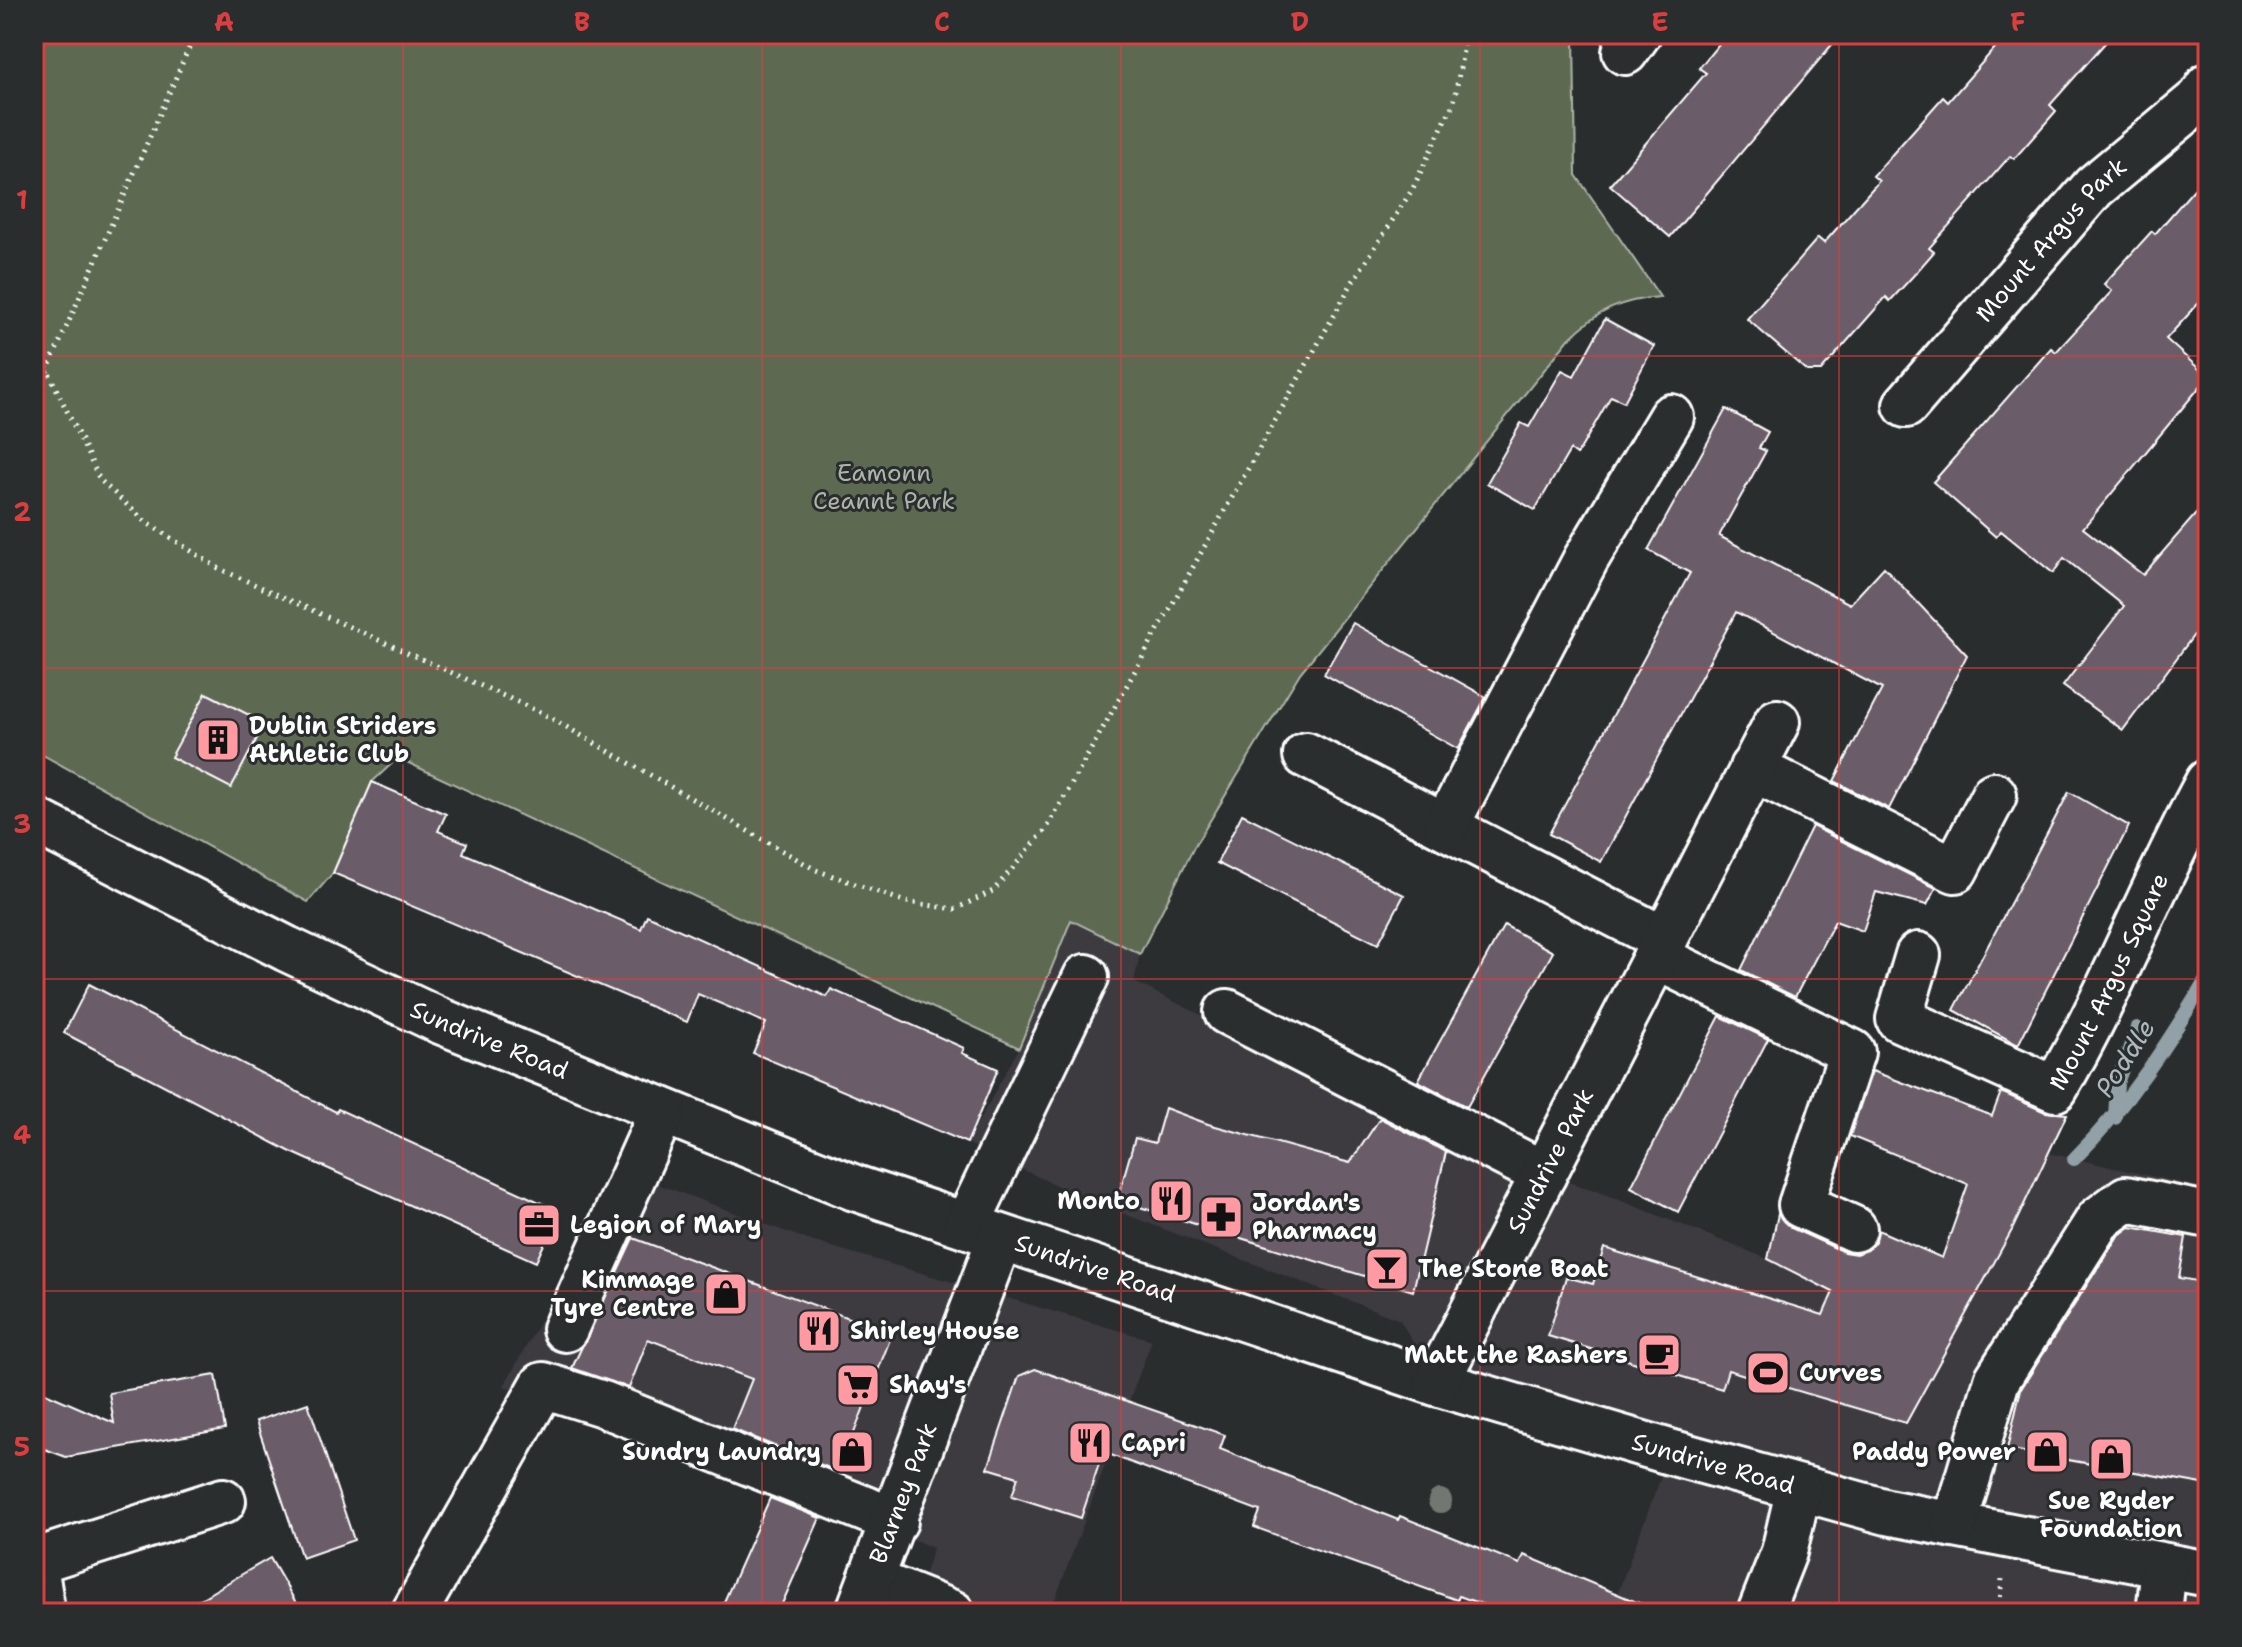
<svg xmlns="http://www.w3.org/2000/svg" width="2242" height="1647" font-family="'Shantell Sans',sans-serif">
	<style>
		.built { fill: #3d3b3f }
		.green { fill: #5d6a51; stroke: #aeb4a8; stroke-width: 2 }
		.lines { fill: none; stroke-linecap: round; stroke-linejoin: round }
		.stream { stroke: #91a1a7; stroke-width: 14 }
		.building { fill: #6a5c68; stroke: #fff; stroke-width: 2 }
		.minor-casing { stroke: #fff; stroke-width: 50 }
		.path { stroke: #fff; stroke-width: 5; stroke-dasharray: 2 6; stroke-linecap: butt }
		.minor { stroke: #2a2d2e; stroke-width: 44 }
		.tree { fill: #737771 }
		.grid { fill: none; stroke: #da3e3e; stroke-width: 2; stroke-opacity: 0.55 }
		.labels { text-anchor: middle; stroke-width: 6; stroke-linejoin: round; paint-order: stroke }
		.street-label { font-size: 24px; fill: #fff; stroke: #2a2d2e }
		.park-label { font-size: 24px; fill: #aeb4a8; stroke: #2a2d2e }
		.poi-label { font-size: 24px; font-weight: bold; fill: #fff; stroke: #2a2d2e; text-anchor: start }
		.water-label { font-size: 26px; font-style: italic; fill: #adb9bd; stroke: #2a2d2e }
		.neatline { fill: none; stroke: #da3e3e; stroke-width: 3 }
		.grid-label { font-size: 26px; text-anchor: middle; font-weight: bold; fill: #da3e3e }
	</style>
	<rect width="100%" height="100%" fill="#2a2d2e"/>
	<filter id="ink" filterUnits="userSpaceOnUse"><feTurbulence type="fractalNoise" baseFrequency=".0125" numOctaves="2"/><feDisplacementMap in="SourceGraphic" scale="16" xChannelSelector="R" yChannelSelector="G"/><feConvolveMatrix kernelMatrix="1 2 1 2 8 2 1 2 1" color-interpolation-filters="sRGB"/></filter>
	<g filter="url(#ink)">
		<g class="built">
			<path d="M1071,920L1140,954L1134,982L1501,1162L1594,1190L1768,1259L1781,1205L1871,1227L1948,1260L1961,1215L1958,1214L2001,1092L2067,1114L2049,1153L2208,1189V1613H1610L1670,1453L1436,1383L1400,1320L1083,1198L967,1143L1019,1048Z"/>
			<path d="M614,1168L811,1241L1152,1340L1050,1613H993L921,1586L933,1548L775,1478L504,1386L542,1318Z"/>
		</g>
		<path class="green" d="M34,34H1574L1576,175L1660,297C1620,300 1597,311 1569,339L1300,673L1194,847L1140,954L1071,920L1019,1048L398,758L372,782L333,873L308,902L34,750Z"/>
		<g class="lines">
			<g class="stream">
				<path d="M2115,1118L2117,1083L2137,1028"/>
				<path d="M2074,1159C2130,1103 2167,1044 2208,977"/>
			</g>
		</g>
		<g class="building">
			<path d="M1727,34H1841L1670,237L1610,185L1706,73L1699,68Z"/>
			<path d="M2007,34H2113L2050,105L2056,111L2036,134L2014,159L2010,156L1929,248L1934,252L1913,276L1890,301L1886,297L1821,371H1807L1747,319L1818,238L1824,243L1847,217L1879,181L1873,176L1943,97L1948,102Z"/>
			<path d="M2208,173V293L2166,339L2208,377L2083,528L2143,575L2208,500V616L2123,730L2063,686L2124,606L2064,558L2053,573L2001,531L1996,537L1933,482L2051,348L2056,352L2112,291L2104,284L2152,231L2155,234Z"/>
			<path d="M1605,319L1654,346L1624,402L1611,396L1577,455L1570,450L1535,510L1487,483L1521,423L1529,427L1562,370L1574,376Z"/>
			<path d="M1726,409L1768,432L1759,448L1766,451L1719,536L1850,604L1884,567L1967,655L1889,809L1834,781L1882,689L1736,612L1601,862L1549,834L1690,573L1648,550Z"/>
			<path d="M1353,623L1486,697L1458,749L1324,674Z"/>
			<path d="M206,693L265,723L231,788L171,757Z"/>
			<path d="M372,782L446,814L438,831L467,843L463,853L641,929L647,915L827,997L831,989L964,1048L962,1053L998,1069L967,1143L753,1053L766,1023L698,994L687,1022L333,873Z"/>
			<path d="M2069,792L2129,826L2018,1045L1954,1010Z"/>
			<path d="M1242,814L1404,895L1378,944L1217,863Z"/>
			<path d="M1812,826L1936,888L1927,905L1876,892L1863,931L1835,921L1795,997L1741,970Z"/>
			<path d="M1504,925L1553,952L1467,1107L1418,1081Z"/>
			<path d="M89,984L336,1112L338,1109L559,1211L536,1262L289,1151L64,1033Z"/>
			<path d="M1720,1016L1768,1039L1678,1212L1631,1187Z"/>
			<path d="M1872,1071L1992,1116L2001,1092L2045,1112L2067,1114L2012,1230L1906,1423L1728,1370L1722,1389L1548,1336L1566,1277L1593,1284L1604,1248L1823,1315L1833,1292L1768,1259L1778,1214L1791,1228L1844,1252L1856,1254L1868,1250L1876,1240L1878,1230L1942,1258L1968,1184L1850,1136Z"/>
			<path d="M1165,1108L1208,1124L1350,1163L1380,1118L1446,1152L1413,1291L1117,1200L1135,1138L1155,1143Z"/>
			<path d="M2130,1227L2186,1237L2179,1278L2208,1283V1485L2007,1449L2021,1389L2118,1236Z"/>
			<path d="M633,1238L892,1334L839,1472L732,1429L752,1379L648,1339L629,1388L572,1368Z"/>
			<path d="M1035,1369L1225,1435L1220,1449L1398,1520L1400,1516L1520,1564L1524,1555L1663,1613H1507L1459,1596L1457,1600L1254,1527L1260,1511L1103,1452L1081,1518L1012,1496L1018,1477L988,1468L1019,1376Z"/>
			<path d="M216,1375L225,1429L66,1457L34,1445V1388L114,1423L109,1393Z"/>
			<path d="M308,1403L354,1540L302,1558L256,1421Z"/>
			<path d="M770,1498L820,1518L778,1613H719Z"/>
			<path d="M270,1558L302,1613H177L239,1576Z"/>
		</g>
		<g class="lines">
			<g class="minor-casing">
				<g id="minor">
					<path d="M1625,52L1638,34"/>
					<path id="s1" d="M1906,405L2094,187L2201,98L2208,86"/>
					<path d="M1306,755L1665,940"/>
					<path d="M1752,768L1955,870L1994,795"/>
					<path id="s2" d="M34,820L287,949L438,1020L855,1188L1436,1383L1670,1452L1887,1512L2208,1574"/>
					<path d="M1446,826L1586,559L1671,417"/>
					<path id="s3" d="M1918,955L1899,1019L2055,1089C2113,990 2153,883 2208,782"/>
					<path d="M1656,957L1852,1052L1801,1205L1854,1229"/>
					<path d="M1227,1012L1544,1174"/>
					<path d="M967,1224L1086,977"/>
					<path d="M565,1329L662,1112"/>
					<path id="s4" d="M1436,1383L1777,722"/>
					<path d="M1954,1525L1997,1380L2099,1219L2126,1199L2208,1215"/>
					<path d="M34,1559L41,1603L36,1613"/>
					<path d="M36,1561L223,1501"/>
					<path d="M872,1581L952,1613"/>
					<path d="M414,1613L543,1385L603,1404L895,1521"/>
					<path id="s5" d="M858,1613L1000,1238"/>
					<path d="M1760,1613L1784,1552L1799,1488"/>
					<path d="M2159,1613L2164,1566"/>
				</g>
			</g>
			<g class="path">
				<path d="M46,367L100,480L147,523L220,569L542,713L816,870L906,902L955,909L993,891L1047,828L1352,283L1412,190L1454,102L1466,34"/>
				<path d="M34,401L195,34"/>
				<path d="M1999,1613L2002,1578"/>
			</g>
			<use href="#minor" class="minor"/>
		</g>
		<circle class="tree" cx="1440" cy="1501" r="12"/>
	</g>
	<path class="grid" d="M403,34V1613M762,34V1613M1121,34V1613M1480,34V1613M1839,34V1613M34,356H2208M34,668H2208M34,979H2208M34,1291H2208"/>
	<defs>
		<g id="building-square" transform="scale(2.3)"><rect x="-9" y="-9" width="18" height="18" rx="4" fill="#ff9aa2" stroke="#2a2d2e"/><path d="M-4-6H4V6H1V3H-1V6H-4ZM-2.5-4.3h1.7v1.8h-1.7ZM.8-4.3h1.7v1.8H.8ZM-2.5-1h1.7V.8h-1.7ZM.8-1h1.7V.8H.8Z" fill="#111"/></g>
		<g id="restaurant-square" transform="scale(2.3)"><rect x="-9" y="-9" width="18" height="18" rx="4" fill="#ff9aa2" stroke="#2a2d2e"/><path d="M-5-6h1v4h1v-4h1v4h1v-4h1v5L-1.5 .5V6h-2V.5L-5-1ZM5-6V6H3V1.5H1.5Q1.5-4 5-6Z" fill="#111"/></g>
		<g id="pharmacy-square" transform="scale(2.3)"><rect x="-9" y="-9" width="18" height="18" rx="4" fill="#ff9aa2" stroke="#2a2d2e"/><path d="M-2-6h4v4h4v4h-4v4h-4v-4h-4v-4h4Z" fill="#111"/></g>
		<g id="office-square" transform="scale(2.3)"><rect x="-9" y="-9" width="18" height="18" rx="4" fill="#ff9aa2" stroke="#2a2d2e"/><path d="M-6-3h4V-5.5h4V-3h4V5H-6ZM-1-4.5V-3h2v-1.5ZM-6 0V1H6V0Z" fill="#111"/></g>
		<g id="bar-square" transform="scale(2.3)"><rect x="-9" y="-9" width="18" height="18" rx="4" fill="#ff9aa2" stroke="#2a2d2e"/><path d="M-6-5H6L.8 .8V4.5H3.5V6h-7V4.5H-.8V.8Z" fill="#111"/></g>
		<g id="shop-square" transform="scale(2.3)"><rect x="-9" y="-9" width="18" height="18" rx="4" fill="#ff9aa2" stroke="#2a2d2e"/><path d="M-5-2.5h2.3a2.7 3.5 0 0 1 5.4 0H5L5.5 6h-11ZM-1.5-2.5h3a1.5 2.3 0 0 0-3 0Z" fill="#111"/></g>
		<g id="cafe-square" transform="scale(2.3)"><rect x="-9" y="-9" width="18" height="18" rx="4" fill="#ff9aa2" stroke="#2a2d2e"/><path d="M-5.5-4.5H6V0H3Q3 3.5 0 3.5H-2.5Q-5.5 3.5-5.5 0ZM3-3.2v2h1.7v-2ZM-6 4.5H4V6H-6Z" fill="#111"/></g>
		<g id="stadium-square" transform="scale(2.3)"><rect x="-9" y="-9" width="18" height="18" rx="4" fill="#ff9aa2" stroke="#2a2d2e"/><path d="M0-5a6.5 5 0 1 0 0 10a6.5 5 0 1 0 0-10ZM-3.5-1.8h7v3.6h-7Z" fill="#111"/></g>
		<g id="supermarket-square" transform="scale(2.3)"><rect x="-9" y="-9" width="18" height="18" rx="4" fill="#ff9aa2" stroke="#2a2d2e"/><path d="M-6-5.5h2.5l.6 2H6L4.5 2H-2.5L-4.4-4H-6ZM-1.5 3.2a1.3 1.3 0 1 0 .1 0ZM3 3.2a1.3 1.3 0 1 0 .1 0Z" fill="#111"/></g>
	</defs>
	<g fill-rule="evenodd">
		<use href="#building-square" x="218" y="740"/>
		<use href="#restaurant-square" x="1171" y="1201"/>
		<use href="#pharmacy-square" x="1221" y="1217"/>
		<use href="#office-square" x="539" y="1225"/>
		<use href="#bar-square" x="1387" y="1269"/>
		<use href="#shop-square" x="726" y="1294"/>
		<use href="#restaurant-square" x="819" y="1331"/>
		<use href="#cafe-square" x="1659" y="1355"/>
		<use href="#stadium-square" x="1768" y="1373"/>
		<use href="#supermarket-square" x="858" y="1385"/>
		<use href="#restaurant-square" x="1090" y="1443"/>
		<use href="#shop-square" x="852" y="1452"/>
		<use href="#shop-square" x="2047" y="1452"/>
		<use href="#shop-square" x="2111" y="1459"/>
	</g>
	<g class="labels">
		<g class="street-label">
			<text dy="8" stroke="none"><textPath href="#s1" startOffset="220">Mount Argus Park</textPath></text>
			<text dy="8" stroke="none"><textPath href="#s3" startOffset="358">Mount Argus Square</textPath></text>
			<text dy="8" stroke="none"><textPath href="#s2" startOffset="506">Sundrive Road</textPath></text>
			<text dy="8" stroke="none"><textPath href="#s4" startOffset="250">Sundrive Park</textPath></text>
			<text dy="8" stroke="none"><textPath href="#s2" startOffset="1154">Sundrive Road</textPath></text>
			<text dy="8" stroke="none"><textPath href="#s2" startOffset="1802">Sundrive Road</textPath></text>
			<text dy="8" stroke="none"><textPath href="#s5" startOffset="128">Blarney Park</textPath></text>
		</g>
		<g class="park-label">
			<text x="884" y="481">Eamonn<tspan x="884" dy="28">Ceannt Park</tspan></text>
		</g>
		<g class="poi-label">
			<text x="249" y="734">Dublin Striders<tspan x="249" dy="28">Athletic Club</tspan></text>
			<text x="1140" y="1209" text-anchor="end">Monto</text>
			<text x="1252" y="1211">Jordan's<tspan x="1252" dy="28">Pharmacy</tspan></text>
			<text x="570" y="1233">Legion of Mary</text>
			<text x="1418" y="1277">The Stone Boat</text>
			<text x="695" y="1288" text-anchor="end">Kimmage<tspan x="695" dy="28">Tyre Centre</tspan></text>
			<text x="850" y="1339">Shirley House</text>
			<text x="1628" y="1363" text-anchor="end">Matt the Rashers</text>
			<text x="1799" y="1381">Curves</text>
			<text x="889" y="1393">Shay's</text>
			<text x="1121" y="1451">Capri</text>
			<text x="821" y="1460" text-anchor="end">Sundry Laundry</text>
			<text x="2016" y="1460" text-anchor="end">Paddy Power</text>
			<text x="2111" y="1509" text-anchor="middle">Sue Ryder<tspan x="2111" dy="28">Foundation</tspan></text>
		</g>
		<g class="water-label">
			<text transform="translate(2125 1058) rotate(-57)" y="9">Poddle</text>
		</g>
	</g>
	<rect width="2242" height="1647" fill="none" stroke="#2a2d2e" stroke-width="88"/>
	<rect x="44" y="44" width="2154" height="1559" class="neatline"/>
	<g class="grid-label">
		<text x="224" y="31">A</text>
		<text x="582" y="31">B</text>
		<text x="942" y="31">C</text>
		<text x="1300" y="31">D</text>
		<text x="1660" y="31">E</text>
		<text x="2018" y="31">F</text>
		<text x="22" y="209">1</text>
		<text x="22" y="521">2</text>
		<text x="22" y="833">3</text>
		<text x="22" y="1144">4</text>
		<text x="22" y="1456">5</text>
	</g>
</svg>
